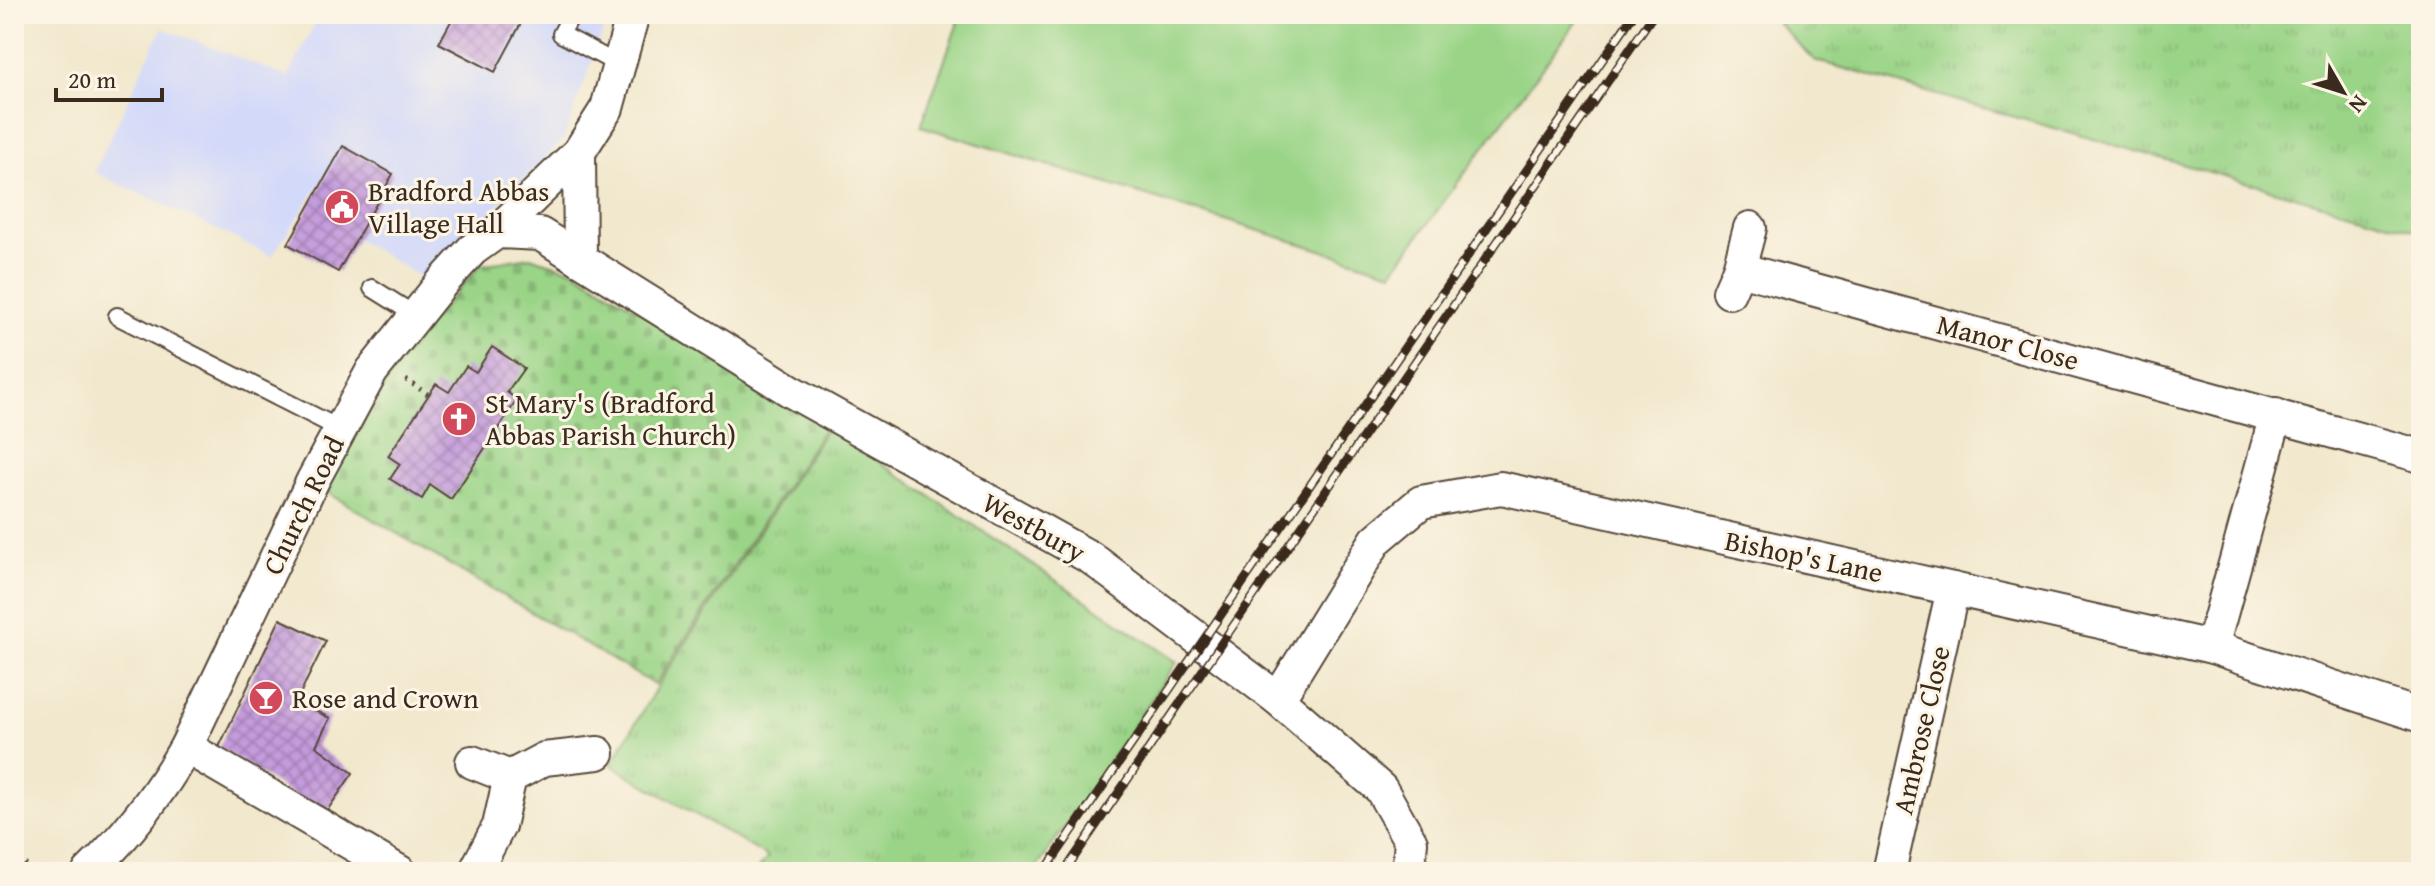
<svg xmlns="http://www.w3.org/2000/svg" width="2435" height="886" font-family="'Gentium Book Plus',serif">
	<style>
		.built { fill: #d3d9f9 }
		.grass { fill: #9ad487; stroke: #6a7f52; stroke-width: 2 }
		.cemetery { fill: url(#cemetery-stones); stroke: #6a7f52; stroke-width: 2 }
		.park { fill: url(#park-tufts); stroke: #6a7f52; stroke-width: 2 }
		.building { fill: url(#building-cross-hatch) }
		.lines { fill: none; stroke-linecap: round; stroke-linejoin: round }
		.lane-casing { stroke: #564638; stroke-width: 20 }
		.street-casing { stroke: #564638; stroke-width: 36 }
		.path { stroke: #564638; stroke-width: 5; stroke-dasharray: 2 6; stroke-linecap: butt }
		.lane { stroke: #fff; stroke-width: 16 }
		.street { stroke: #fff; stroke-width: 32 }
		.rail-casing { stroke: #3b2a1e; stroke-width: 9 }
		.rail { stroke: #fcf5e5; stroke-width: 6; stroke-dasharray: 18; stroke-linecap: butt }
		.labels { text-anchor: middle; stroke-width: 6; stroke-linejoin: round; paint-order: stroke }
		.poi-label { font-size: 28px; fill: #3b2a1e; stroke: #fcf5e5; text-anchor: start }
		.street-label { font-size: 28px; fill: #3b2a1e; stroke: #fcf5e5 }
	</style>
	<defs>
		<pattern id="cemetery-stones" width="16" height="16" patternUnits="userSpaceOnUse" patternTransform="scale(2)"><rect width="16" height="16" fill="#9ad487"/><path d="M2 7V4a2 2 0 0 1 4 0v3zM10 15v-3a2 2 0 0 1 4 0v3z" fill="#86b674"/></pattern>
		<pattern id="park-tufts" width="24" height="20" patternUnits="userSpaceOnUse" patternTransform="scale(2)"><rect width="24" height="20" fill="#9ad487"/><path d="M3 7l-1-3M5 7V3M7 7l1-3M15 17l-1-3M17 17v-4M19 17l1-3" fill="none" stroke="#86b674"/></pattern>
		<pattern id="building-cross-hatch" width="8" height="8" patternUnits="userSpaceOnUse" patternTransform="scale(2)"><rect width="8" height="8" fill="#c49bdc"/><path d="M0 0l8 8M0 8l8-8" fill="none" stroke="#a07fb2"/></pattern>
	</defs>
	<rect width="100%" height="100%" fill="#fcf5e5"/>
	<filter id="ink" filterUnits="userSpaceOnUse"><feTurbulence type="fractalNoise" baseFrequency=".0125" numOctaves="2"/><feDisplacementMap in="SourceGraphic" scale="16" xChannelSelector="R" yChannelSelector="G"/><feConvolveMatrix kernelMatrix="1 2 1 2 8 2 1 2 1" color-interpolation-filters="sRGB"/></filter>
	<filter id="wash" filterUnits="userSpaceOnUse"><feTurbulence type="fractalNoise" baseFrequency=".006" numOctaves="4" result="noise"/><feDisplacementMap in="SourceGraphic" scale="32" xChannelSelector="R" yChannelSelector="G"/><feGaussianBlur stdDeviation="1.8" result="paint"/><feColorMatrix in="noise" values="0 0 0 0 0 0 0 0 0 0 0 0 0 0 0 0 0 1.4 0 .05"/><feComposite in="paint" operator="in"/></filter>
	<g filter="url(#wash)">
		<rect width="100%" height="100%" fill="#f1e8cd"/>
		<path class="built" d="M320,14H609L564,139L424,279L356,239L393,175L344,147L272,256L94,172L162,28L288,77Z"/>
		<path class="grass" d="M961,14H1582L1392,272L921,126Z"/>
		<path class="cemetery" d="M530,257L575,271L826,426L655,685L323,490L393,372L430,322L481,265Z"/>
		<g class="park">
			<path d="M1769,14H2421V232L1814,60Z"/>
			<path d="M828,427L1177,662L1034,872H756L768,857L611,765L658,685Z"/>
		</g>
		<g id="blocks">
			<g class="building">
				<path d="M455,14H526L495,72L439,43Z"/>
				<path d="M343,146L393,174L338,272L288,244Z"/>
				<path d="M492,347L524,368L507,392L517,400L451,499L430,485L422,499L390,479L400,464L388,456L436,384L449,392L466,366L476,372Z"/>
				<path d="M280,619L326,641L296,702L330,718L316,746L353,773L324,815L219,747Z"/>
			</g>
		</g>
	</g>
	<g filter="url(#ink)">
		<use href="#blocks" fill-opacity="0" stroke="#564638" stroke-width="2"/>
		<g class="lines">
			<g class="lane-casing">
				<g id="lane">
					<path d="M572,14L561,34L619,65"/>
					<path d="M372,288L415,315"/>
					<path d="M117,316L340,429"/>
				</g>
			</g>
			<g class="street-casing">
				<g id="street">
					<path d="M497,232L579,152"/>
					<path d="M580,259L579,152L607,108L633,14"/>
					<path d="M1739,269L2421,456"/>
					<path d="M1729,292L1739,269L1750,228"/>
					<path d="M2212,647L2276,415"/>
					<path d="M1278,699L1376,540L1421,502L1501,488L2212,647L2421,716"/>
					<path d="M186,747L400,872"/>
					<path d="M472,762L510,777"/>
					<path d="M89,872C128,834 159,795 186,747L313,480L372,371L441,284L472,250L497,232L540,234L791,391L1091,558L1278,699L1381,789L1411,842L1408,872"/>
					<path d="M475,872L499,826L510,777L544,759L598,753"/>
					<path d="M1889,872L1953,589"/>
				</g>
			</g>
			<g class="path">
				<path d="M406,380L429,395"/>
				<path d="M14,852L32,872"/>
			</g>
			<use href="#lane" class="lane"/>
			<use href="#street" class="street"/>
			<g class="rail-casing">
				<g id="rail">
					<path d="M1044,872L1634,14"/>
					<path d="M1064,872L1654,14"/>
				</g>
			</g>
			<use href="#rail" class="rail"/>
		</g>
	</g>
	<defs>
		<g id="civic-disc" transform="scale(1.8)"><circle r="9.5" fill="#d1495b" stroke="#fcf5e5"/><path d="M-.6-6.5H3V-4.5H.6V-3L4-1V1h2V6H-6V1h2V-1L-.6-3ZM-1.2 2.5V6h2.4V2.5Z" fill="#fff"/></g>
		<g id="church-disc" transform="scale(1.8)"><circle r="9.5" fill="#d1495b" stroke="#fcf5e5"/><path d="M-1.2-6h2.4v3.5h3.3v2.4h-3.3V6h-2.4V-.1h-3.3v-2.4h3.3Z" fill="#fff"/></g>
		<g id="bar-disc" transform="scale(1.8)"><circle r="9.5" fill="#d1495b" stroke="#fcf5e5"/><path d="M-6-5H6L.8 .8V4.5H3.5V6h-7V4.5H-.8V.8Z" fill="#fff"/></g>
	</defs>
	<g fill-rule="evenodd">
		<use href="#civic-disc" x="342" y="207"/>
		<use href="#church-disc" x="459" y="419"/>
		<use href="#bar-disc" x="266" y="698"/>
	</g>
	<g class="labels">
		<g class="poi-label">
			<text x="368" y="201">Bradford Abbas<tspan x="368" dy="32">Village Hall</tspan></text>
			<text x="485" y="413">St Mary's (Bradford<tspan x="485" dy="32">Abbas Parish Church)</tspan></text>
			<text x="292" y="708">Rose and Crown</text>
		</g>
		<g class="street-label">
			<text transform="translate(2008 342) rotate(15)" y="10">Manor Close</text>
			<text transform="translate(303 505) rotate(-64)" y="10">Church Road</text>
			<text transform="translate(1034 527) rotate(29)" y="10">Westbury</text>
			<text transform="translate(1804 556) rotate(12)" y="10">Bishop's Lane</text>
			<text transform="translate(1921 730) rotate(-77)" y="10">Ambrose Close</text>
		</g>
	</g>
	<rect width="2435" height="886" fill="none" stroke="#fcf5e5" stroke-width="48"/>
	<g transform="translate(2343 92) rotate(129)" stroke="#fcf5e5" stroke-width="6" paint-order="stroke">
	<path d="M0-6L14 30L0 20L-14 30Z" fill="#3b2a1e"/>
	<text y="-12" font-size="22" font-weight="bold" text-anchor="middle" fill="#3b2a1e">N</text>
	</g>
	<path d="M56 88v12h106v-12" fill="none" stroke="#3b2a1e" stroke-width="4"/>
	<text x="68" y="88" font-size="24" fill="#3b2a1e" stroke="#fcf5e5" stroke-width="6" paint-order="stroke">20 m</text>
</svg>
